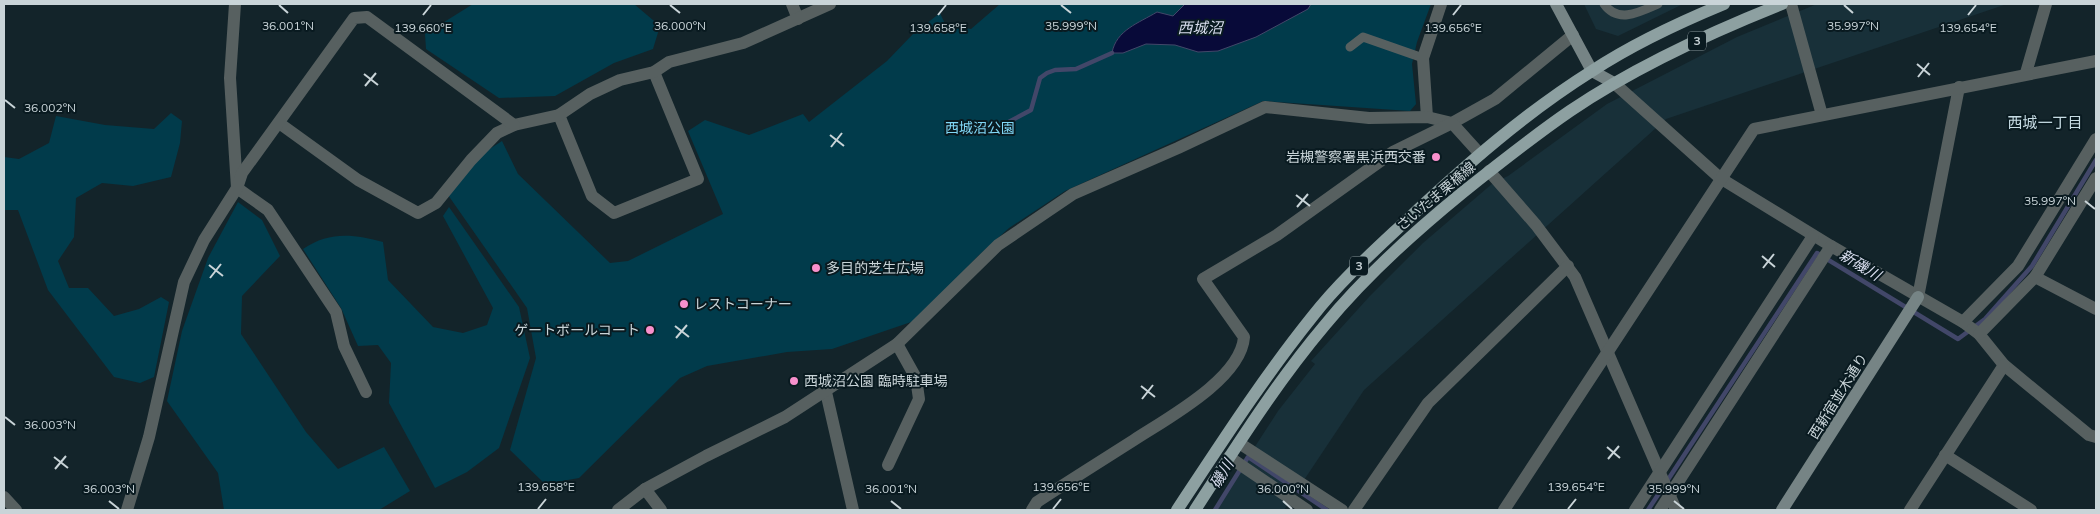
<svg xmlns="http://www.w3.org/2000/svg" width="2100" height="514" font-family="Mulish,'Noto Sans JP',sans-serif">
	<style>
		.built { fill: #183039 }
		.green { fill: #013b4b }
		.water { fill: #080a39; stroke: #424769 }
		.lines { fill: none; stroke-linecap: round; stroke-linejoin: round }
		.stream { stroke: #424769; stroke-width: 4.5 }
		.lane { stroke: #576060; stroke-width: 9 }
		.street { stroke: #576060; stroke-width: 12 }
		.secondary { stroke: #768485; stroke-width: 12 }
		.primary { stroke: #8da0a1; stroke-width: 12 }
		.ticks { fill: none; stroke: #c9d4d8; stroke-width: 2 }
		.poi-dot { fill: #f890cc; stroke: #091a20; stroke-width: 2 }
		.labels { text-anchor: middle; stroke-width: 4; stroke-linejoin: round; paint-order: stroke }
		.shield { fill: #091a20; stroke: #8f9ca1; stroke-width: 1 }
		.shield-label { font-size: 12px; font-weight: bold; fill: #c9d4d8 }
		.park-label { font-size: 14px; fill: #80d7f6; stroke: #091a20 }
		.poi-label { font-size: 14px; fill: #c9d4d8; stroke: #091a20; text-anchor: start }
		.street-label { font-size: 14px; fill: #c9d4d8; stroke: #091a20 }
		.water-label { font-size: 15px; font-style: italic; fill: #d9deef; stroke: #091a20 }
		.neighbourhood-label { font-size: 15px; fill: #c7dce4; stroke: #091a20 }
		.ticks-label { font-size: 12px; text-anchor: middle; fill: #c9d4d8; stroke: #091a20; stroke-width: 4; stroke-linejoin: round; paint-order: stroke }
	</style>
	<rect width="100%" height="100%" fill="#13242a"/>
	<g class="built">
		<path d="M1584,4H1683L1618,36L1596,29Z"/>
		<path d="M1817,4H2007L1666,119L1364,390L1284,510H1214L1278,411L1315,364L1311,361L1369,297L1423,243L1493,183L1508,176L1607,104L1737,37Z"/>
	</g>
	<g class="green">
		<path d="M473,4H634L660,26L653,49L614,63L555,96L499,98L426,49L425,34Z"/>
		<path d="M1000,4H1431L1417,42L1412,64L1416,104L1410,111L1263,101L1065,191L1009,228L978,256L917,320L832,349L787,352L707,366L680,378L579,478L545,484L510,450L536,358L527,308L448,195L477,157L502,141L518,174L610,263L628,261L723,214L688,131L705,120L749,135L803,114L809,122L887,61L913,34L940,13L945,24L971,29Z"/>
		<path d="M171,113L182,121L180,143L171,177L133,186L102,183L76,198L74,237L58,261L69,288H88L114,316L139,309L161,297L169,302L154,377L140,383L114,377L48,290L18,210H4V157L19,159L49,143L56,116L105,125L154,129Z"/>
		<path d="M238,202L262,220L280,256L242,296L241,334L306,432L338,469L384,447L410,491L379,510H224L218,473L167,401L182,331L208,258Z"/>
		<path d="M449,207L519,307L530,358L499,448L467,472L435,488L389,403L391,363L378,345L358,346L341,308L303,249C329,231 354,234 383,242L388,280L433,327L463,333L487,325L493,308L443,216Z"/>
	</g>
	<path class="water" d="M1185,4H1311L1308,9L1256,37L1218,51L1198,52L1175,45L1146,44L1123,53H1112C1116,30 1139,23 1157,12L1173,16Z"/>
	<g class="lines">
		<g class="stream">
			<path d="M1003,125L1031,110L1040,78L1047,73L1055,70L1076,69L1112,53"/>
			<path d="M1215,510L1248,457L1327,510"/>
			<path d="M1648,510L1817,253L1958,339L1985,319L2032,266L2096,160"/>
		</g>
		<g class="lane">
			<path d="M1604,4C1618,24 1640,12 1658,4"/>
			<path d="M1350,47L1363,37L1423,58"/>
		</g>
		<g class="street">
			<path d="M235,4L230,78L237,188L268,210L336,312L344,346L366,392"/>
			<path d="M792,4L798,19"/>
			<path d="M1791,4L1822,115"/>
			<path d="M2026,73L2046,4"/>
			<path d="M1614,83L1720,178L1831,246L1963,322L1979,334L2004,365L2089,435L2096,437"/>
			<path d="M559,115L592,196L614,213L698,179L654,72"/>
			<path d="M1427,117L1423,58L1441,4"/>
			<path d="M279,123L358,180L418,213L436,203L471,160L497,133L514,125L559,115L590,94L620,80L654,72L669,62L743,43L830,4"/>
			<path d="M1489,171L1536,225L1575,277L1676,510"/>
			<path d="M2035,277L2096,309"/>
			<path d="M1918,297L1959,87"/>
			<path d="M1963,322L2018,266L2096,139"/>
			<path d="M1979,334L2035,277L2096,178"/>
			<path d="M826,392L853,510"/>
			<path d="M1239,443L1342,510"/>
			<path d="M1945,455L2031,510"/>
			<path d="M1229,457L1307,510"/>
			<path d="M888,465L919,399L916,378L897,344"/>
			<path d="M645,489L661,510"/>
			<path d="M4,497L16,510"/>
			<path d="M127,510L149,437L184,282L204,240L237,188L242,173L354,18L367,17L514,125"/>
			<path d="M618,510L645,489L706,456L785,417L897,344L998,245L1073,194L1178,148L1265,107L1369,118L1427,117L1452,123L1495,99L1573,35"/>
			<path d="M1032,510L1037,502C1069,481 1101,461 1134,440C1166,419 1241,379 1244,337L1203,279L1277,235L1393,152L1452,123L1480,154"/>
			<path d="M1354,510L1428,403L1568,266"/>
			<path d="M1504,510L1754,129L2096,61"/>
			<path d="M1635,510L1813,236"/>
			<path d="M1660,510L1831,246"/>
			<path d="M1910,510L2004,365"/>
		</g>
		<g class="secondary">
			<path d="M1556,4L1592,71L1614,83"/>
			<path d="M1782,510L1918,297"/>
		</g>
		<g class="primary">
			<path d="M1177,510C1220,445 1263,378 1312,317C1340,281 1375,250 1408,219C1466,165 1525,113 1592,71C1633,44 1678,23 1724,4"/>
			<path d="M1195,510C1236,447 1276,383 1325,325C1365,276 1413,233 1462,193C1497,165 1532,137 1570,111C1635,67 1709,33 1782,4"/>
		</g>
	</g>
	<path class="ticks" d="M279,5L288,13M670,5L680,13M1061,5L1071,13M1844,5L1853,13M423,15L431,5M938,15L946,5M1453,15L1461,5M1968,15L1976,5M1917,64L1930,75M364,74L378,85M1918,77L1929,63M365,86L376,73M5,100L15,108M830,135L844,146M831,147L842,133M1296,195L1310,206M2085,201L2095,209M1297,207L1308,194M1762,256L1775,267M209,265L223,276M1763,268L1774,254M210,278L221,264M675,326L689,337M676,338L687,325M1141,386L1155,397M1142,399L1153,385M5,417L15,425M1607,447L1620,458M54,457L68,468M1608,459L1619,446M55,469L66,456M109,501L119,509M891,501L901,509M1283,501L1292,509M1674,501L1684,509M538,509L546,499M1053,509L1061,499M1568,509L1576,499"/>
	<g class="poi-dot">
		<circle cx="1436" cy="157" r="5"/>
		<circle cx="816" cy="268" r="5"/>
		<circle cx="684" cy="304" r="5"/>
		<circle cx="650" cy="330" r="5"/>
		<circle cx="794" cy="381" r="5"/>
	</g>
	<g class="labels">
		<g class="shield">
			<rect x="1688" y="31.5" width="18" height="19" rx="4"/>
			<rect x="1350" y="256.5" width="18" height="19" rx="4"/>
		</g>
		<g class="shield-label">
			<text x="1697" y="45">3</text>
			<text x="1359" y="270">3</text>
		</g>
		<g class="park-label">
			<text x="980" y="133">西城沼公園</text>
		</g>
		<g class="poi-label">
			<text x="1426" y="162" text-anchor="end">岩槻警察署黒浜西交番</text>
			<text x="826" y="273">多目的芝生広場</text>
			<text x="694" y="309">レストコーナー</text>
			<text x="640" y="335" text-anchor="end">ゲートボールコート</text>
			<text x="804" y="386">西城沼公園 臨時駐車場</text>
		</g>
		<g class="street-label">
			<text transform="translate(1436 196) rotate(-40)" y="5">さいたま栗橋線</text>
			<text transform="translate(1838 396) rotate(-58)" y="5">西新宿並木通り</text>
		</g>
		<g class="water-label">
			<text x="1200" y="33">西城沼</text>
			<text transform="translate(1860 265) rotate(31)" y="5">新磯川</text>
			<text transform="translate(1222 474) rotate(-59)" y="5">磯川</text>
		</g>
		<g class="neighbourhood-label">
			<text x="2045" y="128">西城一丁目</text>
		</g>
	</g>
	<g class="ticks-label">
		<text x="1853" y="30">35.997°N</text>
		<text x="288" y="30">36.001°N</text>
		<text x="680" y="30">36.000°N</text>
		<text x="1071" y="30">35.999°N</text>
		<text x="423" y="32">139.660°E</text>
		<text x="938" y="32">139.658°E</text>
		<text x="1453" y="32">139.656°E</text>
		<text x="1968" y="32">139.654°E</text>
		<text x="50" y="112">36.002°N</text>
		<text x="2050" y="205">35.997°N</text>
		<text x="50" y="429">36.003°N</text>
		<text x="546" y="491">139.658°E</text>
		<text x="1061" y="491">139.656°E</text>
		<text x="1576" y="491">139.654°E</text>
		<text x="109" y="493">36.003°N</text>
		<text x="891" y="493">36.001°N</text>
		<text x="1283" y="493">36.000°N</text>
		<text x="1674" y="493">35.999°N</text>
	</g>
	<rect width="2100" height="514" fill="none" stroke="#c9d4d8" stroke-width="10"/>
</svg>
